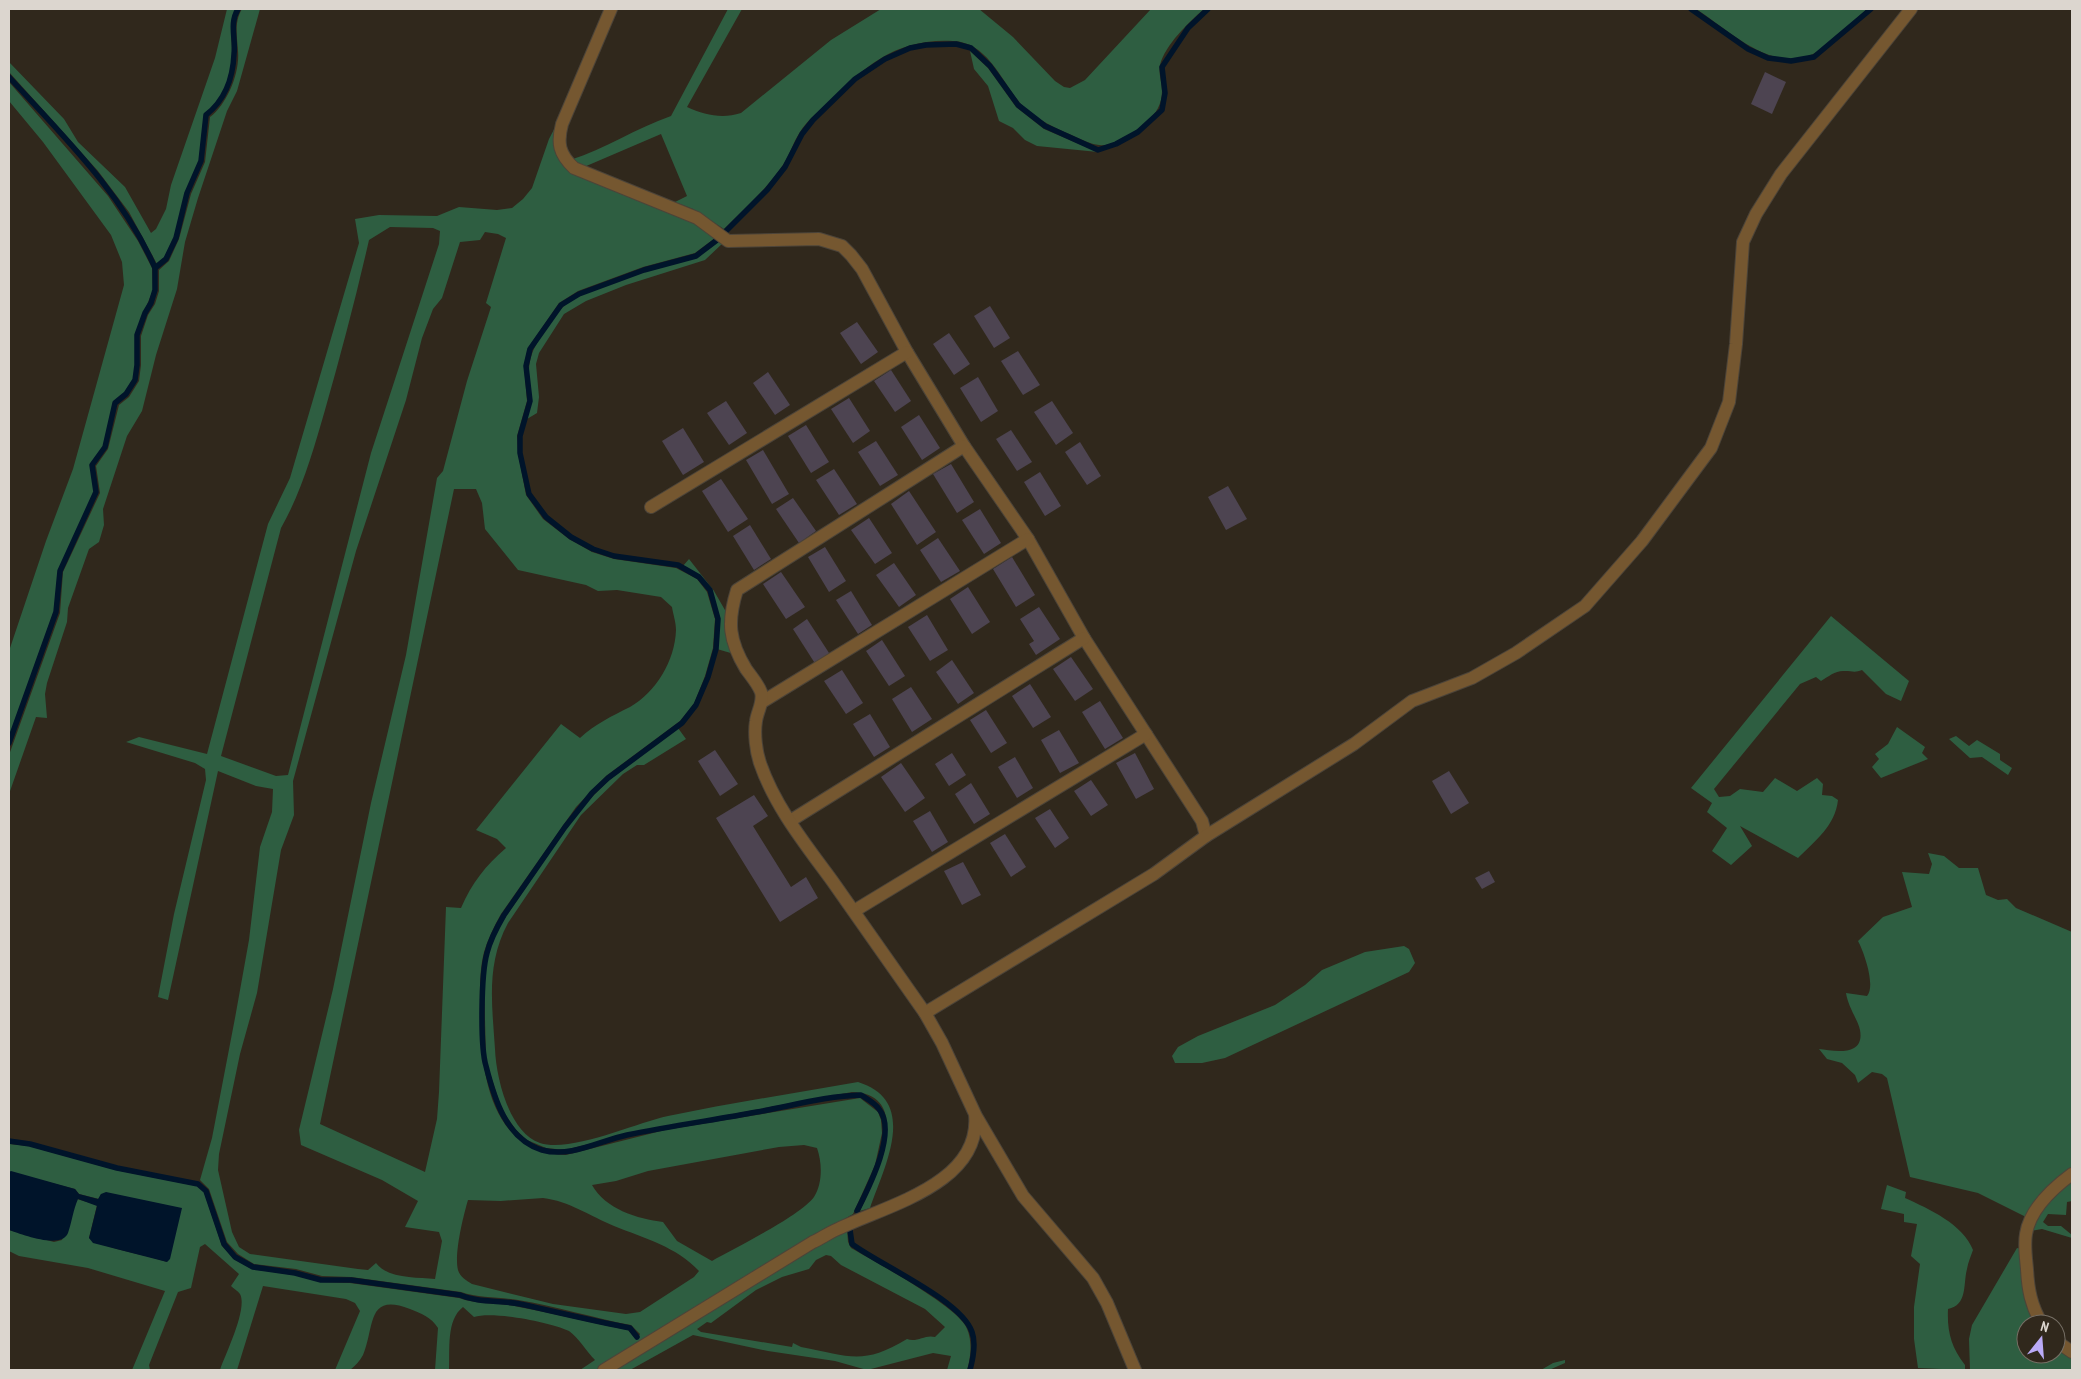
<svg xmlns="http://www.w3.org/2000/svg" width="2081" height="1379" font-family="'PT Sans Narrow',sans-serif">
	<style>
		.green { fill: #2e5e41; fill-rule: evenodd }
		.water { fill: #00142a }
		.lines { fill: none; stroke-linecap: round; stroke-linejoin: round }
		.stream { stroke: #00142a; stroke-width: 5.5 }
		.building { fill: #4d4451 }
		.minor-casing { stroke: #4c4439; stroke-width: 14 }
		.minor { stroke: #755730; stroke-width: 12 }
	</style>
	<rect width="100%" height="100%" fill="#30281c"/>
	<g class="green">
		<path d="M227,9H236C228,22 232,37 232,51C233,64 225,94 217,104C213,108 208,111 204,114L199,160L186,192L174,237L164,258L157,264L129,212L98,171L9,72V62L64,119L78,142L125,187L151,233L156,229L166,209L171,185L215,58Z"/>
		<path d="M242,9H260L237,91L227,111L198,198L185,242L177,289L156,355L142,411L127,436L103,509L104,525L99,542L89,549L68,608L67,622L47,683L45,694L47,718L36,717L9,794V755L60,613L63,572L100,493L96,466L108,449L119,405L129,397L139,381L141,365V336L148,315L155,304L159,291V270L169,261L179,239L191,194L205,162L210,117C227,104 240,73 238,51C237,36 234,22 242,9Z"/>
		<path d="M728,9H742L687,107C705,115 722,119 741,113L831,40L881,9H979L1013,37L1055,81L1064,87L1070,88L1085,80L1151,9H1204C1189,22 1165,45 1160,65C1158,72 1162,83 1162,91C1162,117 1137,131 1117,141C1102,149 1092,144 1078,138C1058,129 1035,120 1020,103C1001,80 987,42 953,41C897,38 866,65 829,102C819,112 807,120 800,132C793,142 790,155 783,165C767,189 744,209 724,229L693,209L675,202L687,196L661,134L584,167L570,160C605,149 636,128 671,116Z"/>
		<path d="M1696,9H1867C1851,23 1833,45 1813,54C1770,73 1729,30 1696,9Z"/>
		<path d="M970,51L988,68L1016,107L1044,129L1098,152L1037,146L1025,140L1013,128L999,121L988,86L974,69Z"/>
		<path d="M9,82L108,196L138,241L152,268L153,290L135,334L136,365L133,379L124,393L114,402L103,447L90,464L94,492L58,571L54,611L9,737V651L46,541L73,469L124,285L122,262L111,235L43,142L9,101Z"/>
		<path d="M563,112C556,136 545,153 570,170L694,219L715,238L695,253L643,267L578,291L559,303L528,348L524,366L527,401L517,436L518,453L526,495L543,519L569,539L592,552L614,559L676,568L697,579L707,592L715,619L713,648L705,676L694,704L680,721L606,776L576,807L501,914C494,926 488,939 484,952C479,972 480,993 480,1013C481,1073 490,1153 566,1155L665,1130L860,1098L878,1112L881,1120L882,1133L875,1165L853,1214L748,1275L597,1370H580L595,1360C587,1352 578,1337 569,1331C550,1322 493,1311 474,1317L463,1307C446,1320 450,1350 449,1370H435L438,1328C431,1317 422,1314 410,1309C366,1292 375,1327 363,1355C360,1361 355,1366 350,1370H335L360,1311L355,1303L346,1299L263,1286L237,1370H220C225,1355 248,1309 240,1294C238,1291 233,1288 231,1286L239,1274L205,1244L200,1247L191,1288L178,1292L149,1365L150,1370H132L165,1291L88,1268L19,1256L9,1251V1230L54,1242L62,1240L77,1199L97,1205L89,1238C112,1251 141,1253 167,1262L101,1194L99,1199L79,1194L75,1189L9,1172V1144L29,1146L116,1170L197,1186L204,1192L222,1246L234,1259L252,1269L294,1275L321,1282L350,1283L459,1298C478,1305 499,1302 519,1307C556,1314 592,1323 628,1330L635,1338H638L640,1334L631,1325C593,1318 556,1306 518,1300C499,1297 478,1298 461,1292L351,1277L322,1276L296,1269L254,1264L238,1254L227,1242L209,1189L200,1180L212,1138L235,1018L249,940L260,847L272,812L273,789L256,786L218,771L168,1000L158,997L174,914L206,780L205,769L195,763L126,742L139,737L207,754L268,524L290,478L359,243L355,219L379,215L437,216L459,207L497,210L512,208L523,199L532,188L549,139ZM390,227L433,228L440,231L439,244L371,453L288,775L276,776L221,756L281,528C302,491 313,451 325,410C341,354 356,297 369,240ZM485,232L498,234L506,238L486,303L491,307L467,381L443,471L437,478L406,655L371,803L333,989L299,1130L301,1145L382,1180L418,1201L405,1227L439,1232L442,1241L435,1279C416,1277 388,1279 376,1263L368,1270L358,1269L250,1254L239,1247L232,1232L218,1170L219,1154L240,1054L257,993L281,850L294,815L293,781L356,551L406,400L422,338L433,309L442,298L460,242L480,240ZM454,489H476L482,503L485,529L518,570L586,585L598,591L617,590L661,597L672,607C673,614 676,622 676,630C675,661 656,692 630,707C612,716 595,724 580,738L561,724L476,830L497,839L506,848C485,866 472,883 461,908L446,907L439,1092L437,1119L425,1172L320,1124ZM804,1145L817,1148C822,1162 823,1183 814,1197C800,1216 735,1248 712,1261L677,1241L663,1222C638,1219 605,1209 592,1185L616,1181L648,1171L779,1147ZM543,1198C569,1201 590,1216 614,1226C644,1238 677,1247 699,1271L694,1277L640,1312L626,1314L553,1304L472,1284C467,1281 460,1277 458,1270C454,1254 463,1217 468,1200L501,1201Z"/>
		<path d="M721,239L724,242L705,260L626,285L586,301L564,314L539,353L536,364L539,397L537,413L527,419C535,397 524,375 532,354C536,342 554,315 564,306C581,291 639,273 663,266C687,259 702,257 721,239Z"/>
		<path d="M689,559L714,591L729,617L734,654L717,649C719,616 719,580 683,566Z"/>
		<path d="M1831,616L1909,681L1901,701L1886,694L1862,670C1855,673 1852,671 1845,671C1836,670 1829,676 1821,681L1816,677L1800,684L1714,789L1719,797L1730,796L1740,789L1763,792L1775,778L1797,791L1817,778L1823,784L1822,795L1832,796L1838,800C1835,826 1816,840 1798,858L1740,826L1752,846L1731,865L1712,851L1727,828L1707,812L1712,803L1691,788Z"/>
		<path d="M1897,727L1925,747L1922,753L1928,759L1881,778L1872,767L1879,759L1875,754L1888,744Z"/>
		<path d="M678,728L686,739L644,765H637L623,774L581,815L508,923C486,964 492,1004 495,1049C496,1077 509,1133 540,1143C571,1153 635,1123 668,1116C731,1103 795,1093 858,1082C920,1101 884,1167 870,1208L860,1211C874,1180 917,1094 852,1092L640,1131L565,1150L546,1148L527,1140L516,1130L502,1110L486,1061L484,977L488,954L496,931L579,810L609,780Z"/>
		<path d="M1956,736L1969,746L1977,740L2000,754V760L2012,768L2008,775L1982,757L1970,758L1949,739Z"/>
		<path d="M1928,853L1944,856L1959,868H1978L1986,895L1998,900L2007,899L2016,908L2072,932V1168L2028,1218L1978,1193L1910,1177L1887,1078L1882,1074L1872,1072L1858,1083L1855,1075L1842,1063L1827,1059L1819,1049C1834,1051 1865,1057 1860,1030C1858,1020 1848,1007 1846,993L1867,996C1876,986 1864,952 1858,941L1883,917L1912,907L1902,872L1929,874L1932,864Z"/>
		<path d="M1404,946L1409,949L1415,963L1409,972L1225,1058L1202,1063H1175L1172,1056L1178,1047L1198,1036L1275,1005L1305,985L1322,970L1365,952Z"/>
		<path d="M2072,1178V1201L2067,1202L2066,1215L2048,1214L2043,1222L2048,1226H2061L2072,1235V1238L2042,1229L2030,1231L2038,1213Z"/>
		<path d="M1887,1185L1906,1192L1905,1198C1929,1209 1963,1224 1973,1250C1971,1256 1968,1262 1967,1269C1963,1284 1968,1305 1948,1309C1947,1331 1951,1347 1965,1365V1370L1918,1368L1914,1339V1307L1920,1264L1911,1256L1917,1224L1904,1222V1214L1881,1209Z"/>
		<path d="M847,1228L848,1242L851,1248C876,1262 952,1304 965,1325C973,1338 971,1357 967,1370H947L951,1356L933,1353L867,1370L835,1361L768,1351L693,1335L630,1370H612ZM826,1255L831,1256L841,1265L925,1309L945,1327L935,1337C925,1334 917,1343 907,1339C862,1366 850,1356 801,1347L793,1343L792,1347L701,1332L697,1329L707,1322L711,1323L756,1290L782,1277L809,1269L816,1260Z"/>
		<path d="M2017,1248L2022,1249L2025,1301L2036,1324H2026V1354H2056V1347L2072,1356V1370H1970L1969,1339L1972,1325Z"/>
		<path d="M1565,1360V1363L1549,1370H1541L1553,1363Z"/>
	</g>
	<path class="water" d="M11,1171L75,1189L79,1194L98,1199L101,1194L106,1192L182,1208L170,1259L167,1262L93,1243L89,1238L97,1206L78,1199C73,1210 72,1222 68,1233C61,1250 21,1234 9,1230V1172Z"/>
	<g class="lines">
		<g class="stream">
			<path d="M1691,9L1748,49L1768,58L1791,61L1814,57L1871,9"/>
			<path d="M9,77C63,136 123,194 155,268"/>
			<path d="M726,231L767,190L785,167L802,134L813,120L855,79L885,59L910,48L926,45L956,44L971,48L990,66L1018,105L1045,126L1098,150L1116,144L1138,132L1162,110L1165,93L1162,67L1188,28L1208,9"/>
			<path d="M717,240L696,256L644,270L579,294L561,305L530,349L526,366L530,401L520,436V453L529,494L546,517L571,537L593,549L614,556L678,565L699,577L710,590L718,619L716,649L708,677L696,705L682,723L608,778L592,793L565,827L504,915C497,927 490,940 487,953C481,974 480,1046 486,1066C494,1098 506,1139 542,1150C571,1158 599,1141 627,1135C670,1126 714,1120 757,1112C791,1106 826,1096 861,1095C867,1099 875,1103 879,1109C898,1132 868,1189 857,1211"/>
			<path d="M9,743L56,612L60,571L96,492L92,465L105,447L115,403L126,394L135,380L137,365V335L145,313L151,303L155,290V268L166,259L176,238L187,193L201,161L206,115C225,100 233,78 234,54C236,38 229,24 238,9"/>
			<path d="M9,1141L30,1144L117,1168L198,1184L206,1191L224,1244L235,1257L253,1267L295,1273L321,1280H351L460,1295C478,1303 500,1300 520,1304C557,1312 593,1321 630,1328L637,1337"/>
			<path d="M850,1230L852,1244C880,1265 961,1300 972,1332C976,1343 973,1359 970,1370"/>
		</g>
	</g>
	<g class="building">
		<path d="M1765,72L1786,82L1772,114L1751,104Z"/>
		<path d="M990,306L1010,338L994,348L974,316Z"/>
		<path d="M857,322L878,352L861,364L840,333Z"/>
		<path d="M949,333L970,364L954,375L933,344Z"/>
		<path d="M1018,351L1040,385L1023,395L1001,361Z"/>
		<path d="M891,370L911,401L895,412L874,381Z"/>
		<path d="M768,372L790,405L775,415L753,383Z"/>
		<path d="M978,377L998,411L981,422L960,388Z"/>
		<path d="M849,398L870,431L853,443L831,409Z"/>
		<path d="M726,401L747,433L729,445L707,413Z"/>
		<path d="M1052,401L1073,433L1056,445L1034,412Z"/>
		<path d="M919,415L940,448L922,460L901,427Z"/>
		<path d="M806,425L829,462L811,473L788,436Z"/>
		<path d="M683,428L704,462L683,475L662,441Z"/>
		<path d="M1011,430L1032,462L1017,471L996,439Z"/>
		<path d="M876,441L898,475L880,486L858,452Z"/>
		<path d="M1080,442L1101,476L1087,485L1065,452Z"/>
		<path d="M763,450L789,494L772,504L746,460Z"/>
		<path d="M951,464L974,502L957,513L933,474Z"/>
		<path d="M834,469L857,504L839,515L816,480Z"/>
		<path d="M1040,472L1061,506L1045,516L1024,482Z"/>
		<path d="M721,479L748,519L728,532L702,491Z"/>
		<path d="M1228,486L1247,519L1226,530L1208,497Z"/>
		<path d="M909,491L936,532L917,545L891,504Z"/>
		<path d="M793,498L816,531L799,543L776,509Z"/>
		<path d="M980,509L1001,543L984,554L962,520Z"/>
		<path d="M869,518L892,553L875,564L851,530Z"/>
		<path d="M750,525L771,559L754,570L733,536Z"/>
		<path d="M938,538L960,571L941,582L920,550Z"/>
		<path d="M825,547L846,581L829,592L808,557Z"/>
		<path d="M1012,557L1035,595L1016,607L993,569Z"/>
		<path d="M894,563L916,595L899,607L876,575Z"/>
		<path d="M781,572L805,607L786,619L763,584Z"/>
		<path d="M968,587L990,622L972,634L950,599Z"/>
		<path d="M851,591L872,625L858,634L836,600Z"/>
		<path d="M1039,607L1060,639L1036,655L1029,644L1034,641L1020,619Z"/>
		<path d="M927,615L948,650L930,661L908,627Z"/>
		<path d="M807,619L831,656L816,665L793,629Z"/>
		<path d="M882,640L905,676L889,686L866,651Z"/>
		<path d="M1071,657L1093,689L1075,701L1053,669Z"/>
		<path d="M952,660L974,693L958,704L936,672Z"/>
		<path d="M842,670L863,703L846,714L824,681Z"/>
		<path d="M1030,684L1051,717L1033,728L1012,696Z"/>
		<path d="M911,687L932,719L912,732L892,699Z"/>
		<path d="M1100,701L1123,738L1105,749L1082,712Z"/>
		<path d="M986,710L1007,743L991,753L970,720Z"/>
		<path d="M870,714L890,747L874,757L853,724Z"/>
		<path d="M1059,730L1079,763L1060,773L1041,740Z"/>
		<path d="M715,750L738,784L720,796L698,761Z"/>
		<path d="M952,753L966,775L949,786L935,764Z"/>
		<path d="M1135,753L1154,789L1136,799L1116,763Z"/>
		<path d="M1015,757L1033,788L1017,798L998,767Z"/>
		<path d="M901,763L925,798L905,812L881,777Z"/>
		<path d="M1449,771L1469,803L1451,814L1432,781Z"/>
		<path d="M1091,780L1108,805L1091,816L1074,791Z"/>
		<path d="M971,783L990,814L974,824L955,794Z"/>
		<path d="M754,795L768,816L753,826L791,887L806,877L818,898L780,922L716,818Z"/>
		<path d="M1050,809L1069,838L1055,848L1035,818Z"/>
		<path d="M930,811L948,842L932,852L913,821Z"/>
		<path d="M1005,834L1026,867L1011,877L990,843Z"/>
		<path d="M963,862L981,895L962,905L944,871Z"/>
		<path d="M1489,871L1495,882L1482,889L1475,878Z"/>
	</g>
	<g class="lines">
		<g class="minor-casing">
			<g id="minor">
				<path d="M611,9L562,124C557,143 559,154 574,168L697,218L728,241L819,239L842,246L851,255L862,269L907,352L964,446L1028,539L1084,638L1202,821L1206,836"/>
				<path d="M651,507L907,352"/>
				<path d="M762,702L1028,539"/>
				<path d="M790,821L1084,638"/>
				<path d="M854,911L1146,734"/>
				<path d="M925,1013L1154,874L1206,836L1354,744L1412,701L1472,678L1516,653L1585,606L1642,541L1711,448L1729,402L1736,344L1743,242L1756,214L1781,174L1911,9"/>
				<path d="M976,1116L1023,1196L1093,1278L1107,1303L1135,1370"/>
				<path d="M2042,1324C2031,1306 2028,1289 2027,1269C2026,1258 2024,1245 2026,1234C2030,1209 2053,1188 2072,1174"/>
				<path d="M2056,1341L2072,1352"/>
				<path d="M604,1370L813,1242C822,1238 830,1232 840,1228C888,1205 982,1183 975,1114L942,1043L925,1013C894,969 864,926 833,882C806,845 775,807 760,763C756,751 754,734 756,721C757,712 764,702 761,692C758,684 751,676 746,669C729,641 727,622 737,590L964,446"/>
			</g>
		</g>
		<use href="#minor" class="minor"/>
	</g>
	<rect width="2081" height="1379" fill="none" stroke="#dcd6cf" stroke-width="20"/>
	<g transform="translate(2041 1339) rotate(17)"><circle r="24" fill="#30281c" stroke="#756e64"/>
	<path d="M0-4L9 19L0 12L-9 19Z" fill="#baaaf6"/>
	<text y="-8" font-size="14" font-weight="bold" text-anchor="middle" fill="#dcd6cf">N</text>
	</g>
</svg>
